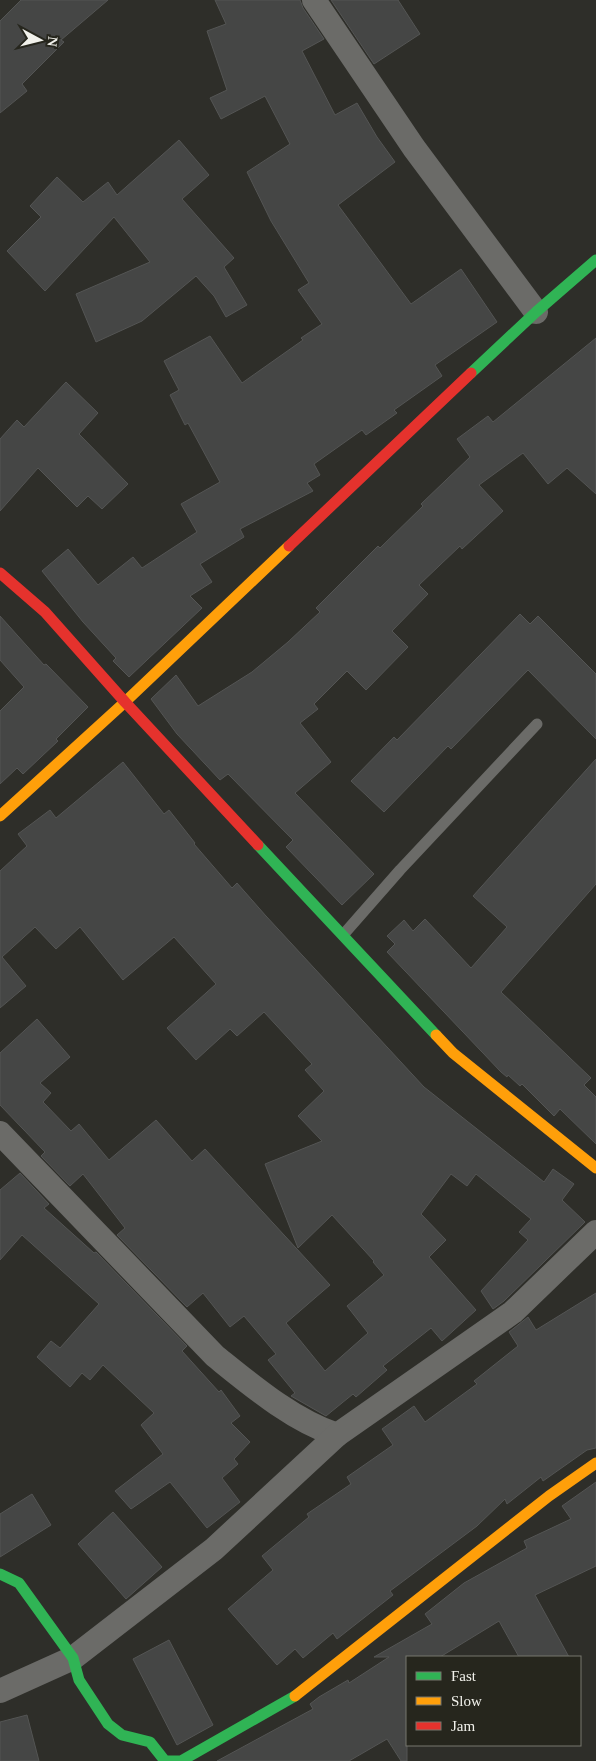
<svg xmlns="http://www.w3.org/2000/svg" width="596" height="1761" font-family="Georgia,serif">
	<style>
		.building { fill: #454645; stroke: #545554 }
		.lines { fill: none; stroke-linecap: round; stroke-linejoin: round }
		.lane { stroke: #6b6b68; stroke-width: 11 }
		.street { stroke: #6b6b68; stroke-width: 24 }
		.fast { stroke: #30b455; stroke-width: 11 }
		.slow { stroke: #ff9f0a; stroke-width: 11 }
		.jam { stroke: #e5322d; stroke-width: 11 }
	</style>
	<rect width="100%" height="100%" fill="#2e2e29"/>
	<g class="building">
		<path d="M21,0H108L61,40L64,42L22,84L27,91L0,113V21Z"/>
		<path d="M215,0H300L303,8L324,39L302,51L335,115L357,103L377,137L395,162L338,205L411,304L461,269L497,322L435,365L442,376L394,410L397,413L366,435L362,430L314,464L320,475L307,483L313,491L240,529L244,537L200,564L212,582L190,596L202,608L129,677L113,661L116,658L83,622L42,571L68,549L98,585L133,557L142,568L197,532L181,504L220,482L188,423L185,425L170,395L179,390L164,361L210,336L242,383L303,340L301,338L322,324L298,290L309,283L271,221L247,172L290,144L265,96L221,119L210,98L227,90L207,31L226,24Z"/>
		<path d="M331,0H398L420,34L374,64Z"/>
		<path d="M179,140L209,175L182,199L234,258L224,267L247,305L226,317L214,296L196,276L142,321L96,342L76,294L150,262L114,217L45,291L7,251L41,217L30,206L57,177L83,202L108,182L117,195Z"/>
		<path d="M596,338V494L567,468L548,484L523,453L479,485L503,511L462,549L460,546L419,585L428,594L392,631L408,647L366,690L347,671L314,704L318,709L300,723L331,762L295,793L374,874L342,905L286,847L293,840L228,774L220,780L177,734L151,699L176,675L198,706L252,672L288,642L320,612L316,608L378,546L380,548L423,506L421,504L470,457L457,439L488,416L493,422Z"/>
		<path d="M66,382L98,413L79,434L128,484L102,509L88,496L77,507L38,468L0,511V439L17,420L24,427Z"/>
		<path d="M520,614L530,624L538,616L596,674V739L528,670L451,749L448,746L384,812L351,781L394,737L397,740Z"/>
		<path d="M0,616L44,665L46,664L88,707L56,739L58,741L23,774L17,768L0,784V711L24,687L0,660Z"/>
		<path d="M596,759V884L501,992L591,1078L584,1085L596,1097V1144L560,1109L554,1116L522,1084L520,1086L508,1075L507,1077L501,1072L387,952L395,944L387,936L404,920L413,931L425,919L471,968L507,927L473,896Z"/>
		<path d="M123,762L164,814L169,810L195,843L194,844L232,888L237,883L266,916L424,1087L544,1182L553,1169L574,1184L562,1200L585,1222L504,1301L493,1309L481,1291L528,1240L519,1232L531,1219L476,1174L467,1186L451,1174L421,1214L446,1240L429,1257L476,1310L442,1341L431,1328L383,1366L387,1370L356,1397L353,1394L326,1416L291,1396L295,1393L268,1360L276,1354L244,1316L230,1327L203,1293L187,1307L117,1235L125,1228L83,1174L70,1186L41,1156L45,1152L0,1105V1053L37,1019L70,1057L40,1083L51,1093L43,1102L71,1131L79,1124L109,1160L156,1120L192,1161L205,1149L330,1285L286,1323L325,1371L368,1333L347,1306L384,1275L373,1262L374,1261L332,1215L298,1248L265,1164L322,1141L298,1116L324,1091L305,1070L312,1064L264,1012L237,1036L230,1029L196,1060L167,1028L216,984L174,937L123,980L80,927L56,949L35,927L2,957L26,986L0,1008V871L27,846L18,834L50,810L56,818Z"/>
		<path d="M20,1173L49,1204L44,1208L94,1253L96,1252L187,1346L182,1351L219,1392L221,1390L240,1416L231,1423L250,1442L234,1459L238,1464L222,1478L240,1502L207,1528L170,1482L131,1509L115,1491L163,1454L141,1425L154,1413L103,1365L90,1380L82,1373L70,1387L37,1357L51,1341L60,1348L99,1304L22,1235L0,1260V1190Z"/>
		<path d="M596,1293V1448L587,1450L543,1481L541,1477L507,1504L505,1499L477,1526L390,1591L393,1595L337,1639L333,1633L303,1658L295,1649L277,1665L228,1609L273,1570L262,1556L309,1517L307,1514L351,1484L347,1477L393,1445L382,1429L414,1406L425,1422L477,1384L474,1381L518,1346L509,1332L528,1317L536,1330Z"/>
		<path d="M596,1482V1566L535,1595L569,1657H519L499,1621L440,1657H407V1761H401L387,1739L349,1761H217L313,1709L310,1704L319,1697L348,1680L349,1683L389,1657H374L432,1624L425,1614L464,1583L527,1548L524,1541L571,1519L562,1506Z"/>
		<path d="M32,1494L51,1525L0,1557V1514Z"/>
		<path d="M113,1512L162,1567L126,1599L78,1544Z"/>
		<path d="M169,1640L213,1725L177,1745L133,1659Z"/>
		<path d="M27,1715L39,1761H0V1722Z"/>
	</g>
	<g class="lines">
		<path class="lane" d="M343,935L400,870L537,724"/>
		<g class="street">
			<path d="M314,0L414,148L536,312"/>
			<path d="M0,1133L215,1356C251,1385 292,1420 337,1435"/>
			<path d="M0,1691L73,1658L214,1549L337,1435L513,1312L596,1232"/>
		</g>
		<g class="fast">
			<path d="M471,373L536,312L596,260"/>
			<path d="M258,845L436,1035"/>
			<path d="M0,1574L19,1583L73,1658L79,1680L108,1724L122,1735L150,1742L165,1761H181L295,1696"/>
		</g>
		<g class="slow">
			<path d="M0,816L125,702L289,546"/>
			<path d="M436,1035L453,1053L596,1168"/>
			<path d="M295,1696L549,1496L596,1463"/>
		</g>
		<g class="jam">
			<path d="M289,546L471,373"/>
			<path d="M0,573L45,612L125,702L258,845"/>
		</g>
	</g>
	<rect x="406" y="1656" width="175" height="90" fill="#26261d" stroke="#77776f"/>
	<rect x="416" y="1672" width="25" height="8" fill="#30b455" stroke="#77776f"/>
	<text x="451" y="1681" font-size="15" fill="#f1f1eb">Fast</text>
	<rect x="416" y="1697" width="25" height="8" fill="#ff9f0a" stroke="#77776f"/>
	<text x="451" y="1706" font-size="15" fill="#f1f1eb">Slow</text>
	<rect x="416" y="1722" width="25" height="8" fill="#e5322d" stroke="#77776f"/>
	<text x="451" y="1731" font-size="15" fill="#f1f1eb">Jam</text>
	<g transform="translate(40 40) rotate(97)" stroke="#26261d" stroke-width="4" paint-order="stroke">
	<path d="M0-4L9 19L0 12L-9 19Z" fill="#f1f1eb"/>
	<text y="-8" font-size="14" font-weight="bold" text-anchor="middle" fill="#f1f1eb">N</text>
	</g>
</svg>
